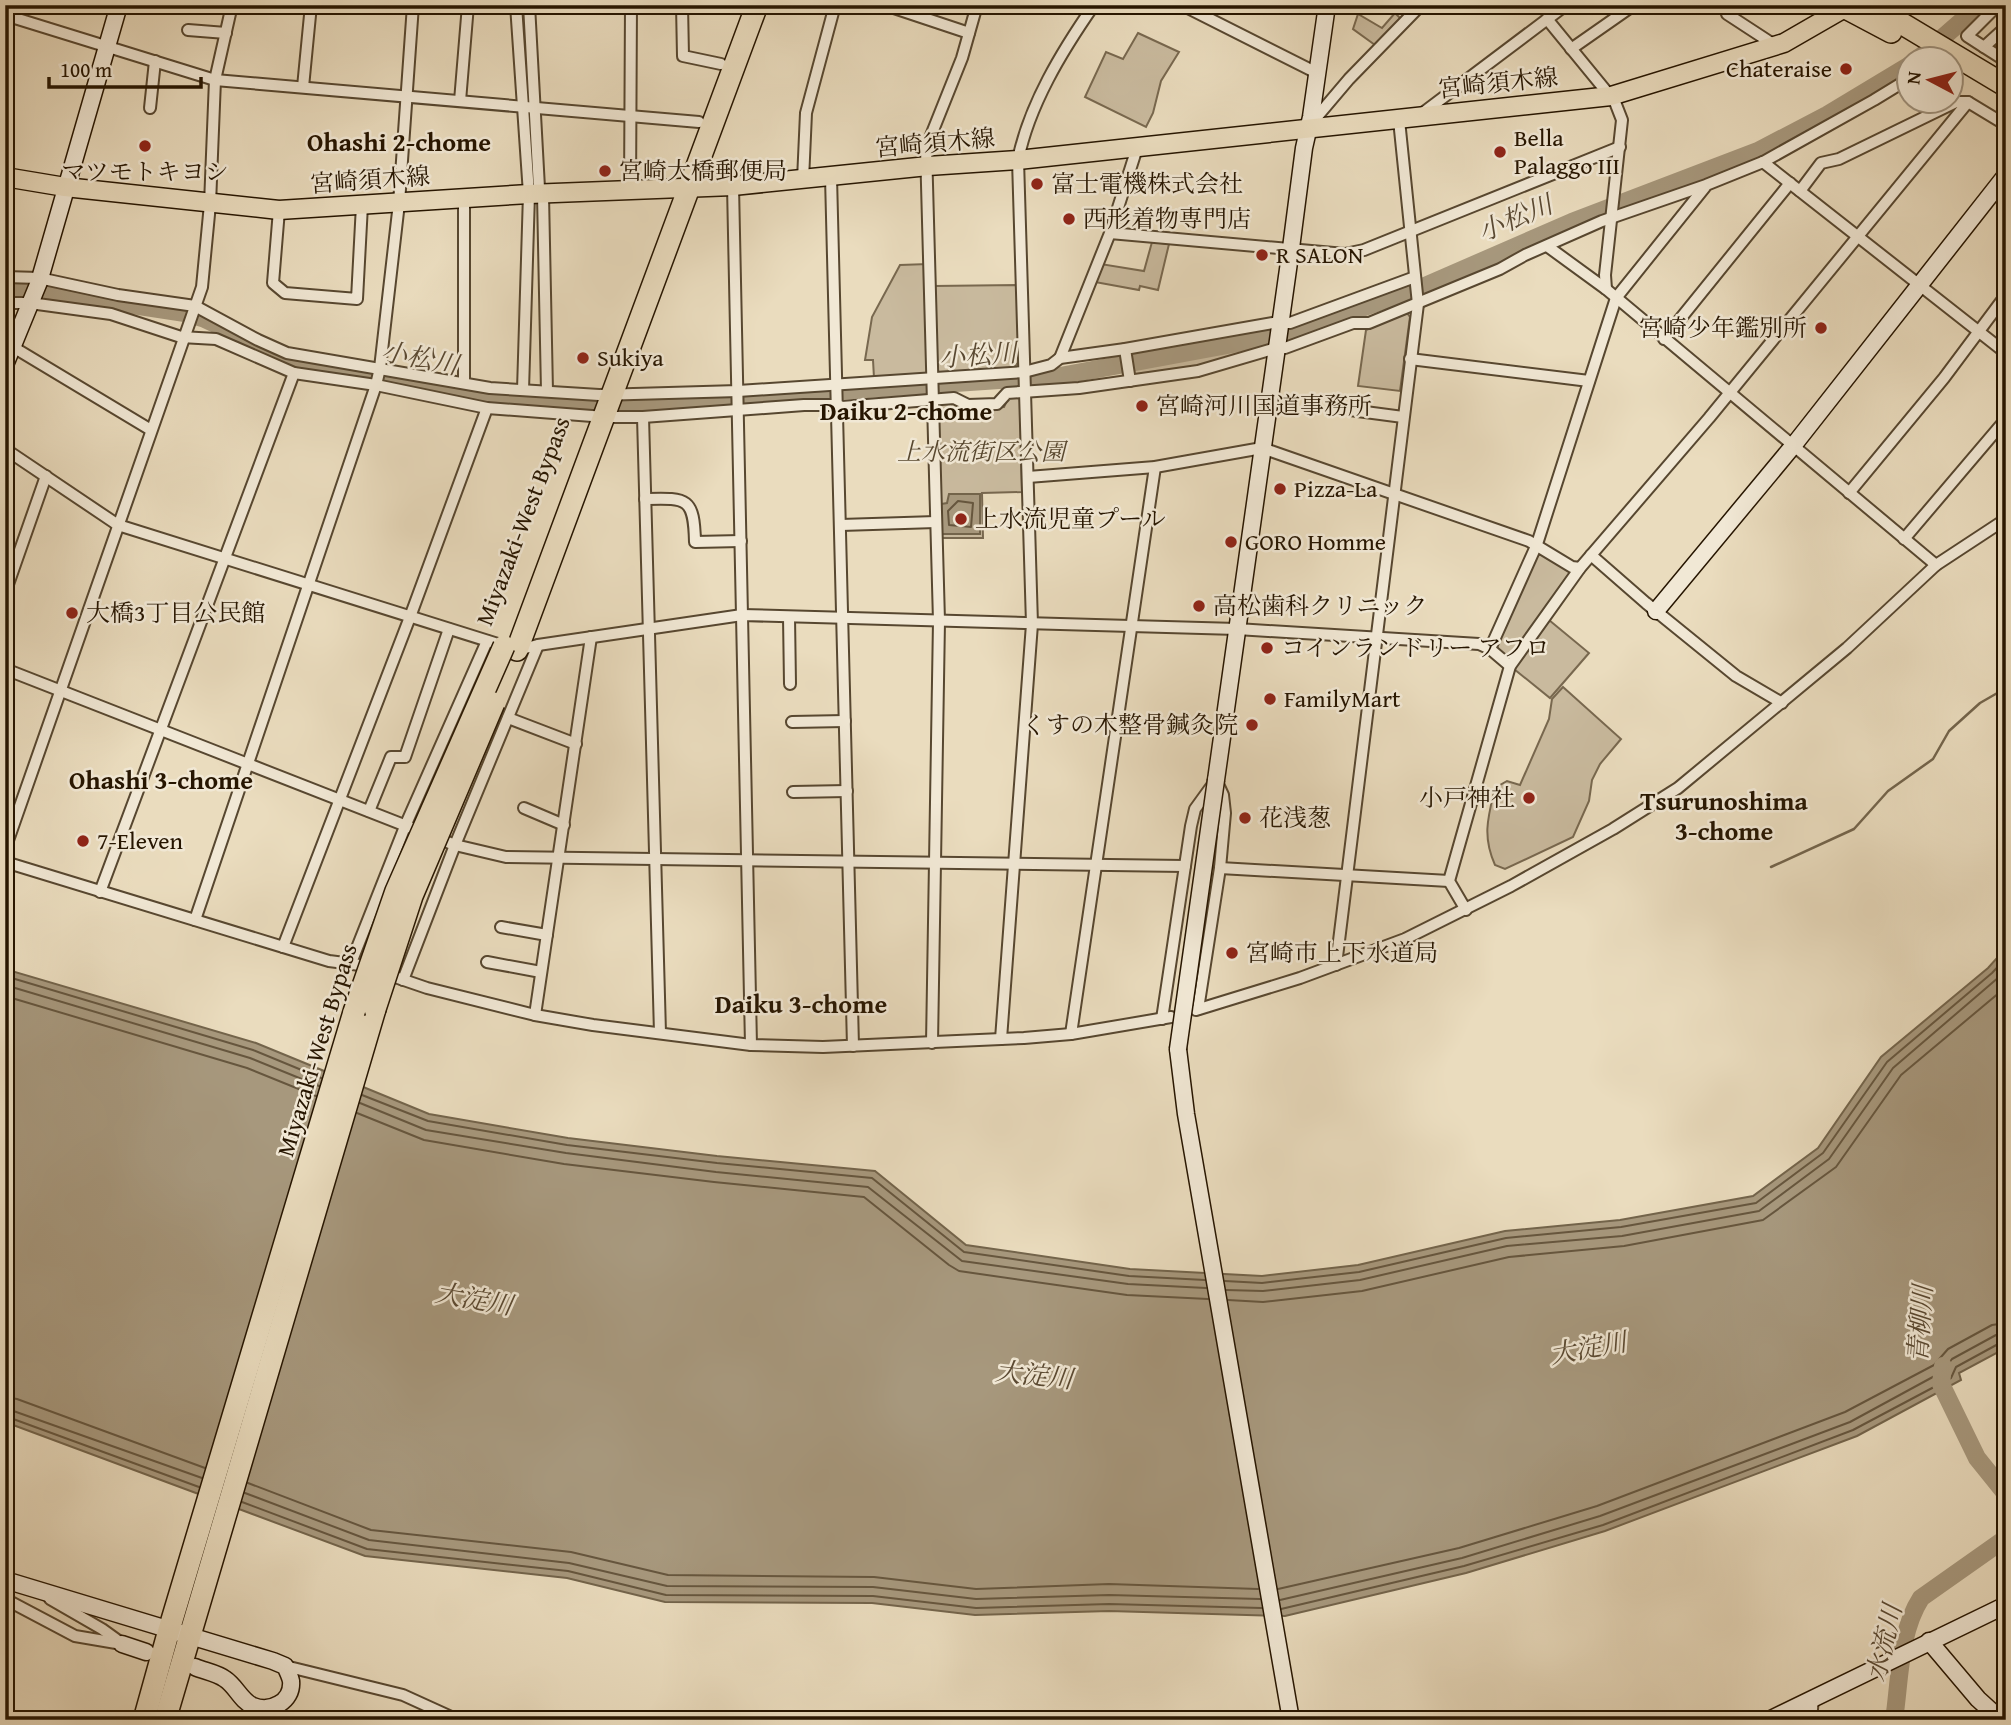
<svg xmlns="http://www.w3.org/2000/svg" width="2011" height="1725" font-family="'Gentium Book Plus','Noto Serif JP',serif">
	<style>
		.green { fill: #c9ba9e; stroke: #78684f; stroke-width: 2 }
		.water { fill: #a7987d; stroke: #73644b; stroke-width: 2 }
		.lines { fill: none; stroke-linecap: round; stroke-linejoin: round }
		.shore { stroke: #66563e; stroke-width: 2 }
		.stream { stroke: #73644b; stroke-width: 2.5 }
		.river { stroke: #a7987d; stroke-width: 18 }
		.street-casing { stroke: #574730; stroke-width: 14 }
		.secondary-casing { stroke: #261500; stroke-width: 19 }
		.primary-casing { stroke: #261500; stroke-width: 21 }
		.highway-casing { stroke: #261500; stroke-width: 24 }
		.street { stroke: #f1e8d5; stroke-width: 10 }
		.secondary { stroke: #f1e8d5; stroke-width: 16 }
		.primary { stroke: #eadcbe; stroke-width: 18 }
		.highway { stroke: #eadcbe; stroke-width: 21 }
		.secondary-bridge-casing { stroke: #261500; stroke-width: 19; stroke-linecap: butt }
		.highway-bridge-casing { stroke: #261500; stroke-width: 24; stroke-linecap: butt }
		.secondary-bridge { stroke: #f1e8d5; stroke-width: 16 }
		.highway-bridge { stroke: #eadcbe; stroke-width: 21 }
		.poi-dot { fill: #8f2418; stroke: #f1e8d5; stroke-width: 2.5 }
		.labels { text-anchor: middle; stroke-width: 5; stroke-linejoin: round; paint-order: stroke }
		.poi-label { font-size: 24px; fill: #261500; stroke: #f1e8d5; text-anchor: start }
		.street-label { font-size: 24px; fill: #261500; stroke: #f1e8d5 }
		.park-label { font-size: 24px; font-style: italic; fill: #57472f; stroke: #f1e8d5 }
		.neighbourhood-label { font-size: 26px; font-weight: bold; fill: #261500; stroke: #f1e8d5 }
		.water-label { font-size: 26px; font-style: italic; fill: #5a4932; stroke: #f1e8d5 }
	</style>
	<rect width="100%" height="100%" fill="#eadcbe"/>
	<filter id="stains"><feTurbulence type="fractalNoise" baseFrequency=".00286" numOctaves="4"/><feColorMatrix values="0 0 0 0 .2 0 0 0 0 .09 0 0 0 0 .02 0 0 0 .5 -.17"/></filter>
	<radialGradient id="worn" r=".72"><stop offset=".6" stop-color="#630" stop-opacity="0"/><stop offset="1" stop-color="#630" stop-opacity=".3"/></radialGradient>
	<g class="green">
		<path d="M1395,13L1401,19L1375,45L1353,29L1358,14L1382,28Z"/>
		<path d="M1138,33L1179,52L1161,81L1153,113L1146,127L1085,97L1106,52L1123,59Z"/>
		<path d="M1152,242L1169,244L1158,290L1140,286L1139,290L1095,282L1101,264L1144,271Z"/>
		<path d="M928,264L927,375L874,378L873,360H865L872,317L900,265Z"/>
		<path d="M1017,285L1019,362L1013,368L940,373L937,370L934,286Z"/>
		<path d="M1407,313L1410,317L1400,391L1358,386L1366,330Z"/>
		<path d="M1266,328L1263,350L1198,370L1133,378L1128,351Z"/>
		<path d="M1010,394L1020,397L1022,492L982,493L983,538H941L938,404L943,402L958,409L1004,407Z"/>
		<path d="M1542,554L1571,571L1511,657L1507,658L1495,648L1536,556Z"/>
		<path d="M1549,620L1589,653L1550,698L1514,669Z"/>
		<path d="M1563,687L1621,739L1600,764L1592,780L1589,801L1573,837L1505,869L1495,865C1482,836 1488,817 1495,788L1507,781L1520,785L1549,719L1552,699Z"/>
	</g>
	<g class="water">
		<path d="M949,494H980V534H941V504L947,503Z"/>
		<path d="M2006,948V1348L1959,1373L1961,1380L1857,1436L1605,1531L1466,1573L1285,1616L1109,1611L975,1615L872,1603L665,1602L567,1578L365,1556L5,1422V969L256,1043L429,1114L568,1138L717,1156L875,1171L966,1245L1130,1269L1262,1276L1358,1265L1505,1231L1620,1220L1753,1196L1818,1148L1881,1057L1988,968Z"/>
	</g>
	<g class="lines">
		<g class="shore">
			<path d="M958,501L973,503L971,527L949,525L948,511Z"/>
			<path d="M5,976L253,1050L321,1078"/>
			<path d="M5,985L250,1058L319,1086"/>
			<path d="M5,996L247,1068L316,1096"/>
			<path d="M362,1095L428,1121L567,1145L717,1163L872,1178L964,1252L1129,1276L1205,1280"/>
			<path d="M360,1103L426,1130L566,1153L716,1172L868,1187L962,1261L1128,1284L1206,1288"/>
			<path d="M357,1113L424,1140L564,1164L714,1182L864,1197L949,1265L959,1271L1127,1295L1208,1299"/>
			<path d="M1225,1281L1262,1283L1359,1272L1506,1238L1621,1227L1756,1203L1823,1153L1887,1062L1992,973L2006,958"/>
			<path d="M1226,1290L1263,1291L1360,1280L1507,1246L1622,1236L1759,1211L1829,1159L1893,1068L2006,971"/>
			<path d="M1228,1300L1263,1302L1362,1291L1509,1257L1624,1246L1763,1220L1836,1167L1901,1075L2006,987"/>
			<path d="M5,1397L17,1399L205,1468"/>
			<path d="M5,1408L202,1478"/>
			<path d="M5,1416L199,1487"/>
			<path d="M248,1483L371,1530L571,1552L668,1575L874,1577L976,1589L1109,1584L1258,1589"/>
			<path d="M245,1493L369,1540L569,1563L667,1586L873,1587L976,1599L1109,1595L1260,1599"/>
			<path d="M242,1502L367,1549L568,1571L666,1595L873,1596L976,1608L1109,1604L1262,1608"/>
			<path d="M1278,1589L1459,1548L1597,1506L1845,1412L1934,1365L1948,1349L1992,1325L2006,1323"/>
			<path d="M1280,1600L1462,1558L1600,1516L1850,1422L1942,1372L1952,1359L1996,1335L2006,1333"/>
			<path d="M1281,1609L1464,1566L1603,1525L1853,1430L1951,1378L1956,1367L2000,1343L2006,1342"/>
		</g>
		<path class="stream" d="M1771,867L1854,829L1888,791L1933,759L1949,731L1980,703L2006,688"/>
		<g class="river">
			<path d="M1917,60L1980,5"/>
			<path d="M5,287L28,289L185,313L205,319L286,357L325,367L480,396L567,403L632,405L1060,376L1249,341L1307,327L1425,286L1572,222L1758,151L1827,115L1910,65"/>
			<path d="M1943,1366L1941,1384L1977,1458L2006,1494"/>
			<path d="M1894,1720C1900,1680 1899,1632 1921,1598L2006,1538"/>
		</g>
		<g class="street-casing">
			<g id="street">
				<path d="M516,5L529,194L523,390"/>
				<path d="M529,5L539,188L543,195L547,391"/>
				<path d="M682,5L683,56L721,64"/>
				<path d="M885,5L969,33"/>
				<path d="M1182,5L1317,73"/>
				<path d="M1727,14L1776,46"/>
				<path d="M5,15L215,80L699,122"/>
				<path d="M1547,19L1615,102L1622,120L1605,275L1606,289"/>
				<path d="M2006,27L1984,47L2006,61"/>
				<path d="M188,30L226,33"/>
				<path d="M1984,47L1967,36L1998,5"/>
				<path d="M1571,49L1634,5"/>
				<path d="M303,87L311,5"/>
				<path d="M460,101L468,5"/>
				<path d="M150,108L155,61"/>
				<path d="M1420,115L1566,5"/>
				<path d="M1310,125L1349,79L1421,5"/>
				<path d="M1763,162L2006,353"/>
				<path d="M831,177L853,1046"/>
				<path d="M803,180L806,113L835,5"/>
				<path d="M733,186L751,1045"/>
				<path d="M630,191L631,5"/>
				<path d="M1800,191L1821,163L1839,159L1956,102H1968L2006,125"/>
				<path d="M279,210L273,283L285,293L357,299L362,205"/>
				<path d="M1110,233L1345,254L1364,250L1620,147"/>
				<path d="M1547,246L1606,289L1936,565"/>
				<path d="M5,277L39,278L118,295L195,306L258,340L287,353L490,388L599,395L738,391L1024,372L1051,365L1060,358L1125,349L1273,323H1290L1415,277"/>
				<path d="M5,303H30L111,314L181,337L216,339L294,373L376,385L487,408L605,417H643L804,405H837L842,407L954,398L968,405L997,404L1007,393L1079,388L1198,371L1276,348H1285L1353,323H1369L1500,269L1525,255L1602,221L1706,185L1763,162L1874,100L1910,78"/>
				<path d="M1664,339L1790,183"/>
				<path d="M13,347L151,430"/>
				<path d="M1125,349L1130,381"/>
				<path d="M1060,358L1110,233L1137,148"/>
				<path d="M1410,359L1589,381"/>
				<path d="M464,382V199"/>
				<path d="M1350,410L1403,417"/>
				<path d="M643,417L660,1033"/>
				<path d="M5,449L118,525L517,650L538,645L742,615L1237,629L1479,644L1490,649L1510,666"/>
				<path d="M1028,477L1155,467L1262,448L1529,541L1572,567L1580,568"/>
				<path d="M1849,493L1944,378L2006,295"/>
				<path d="M645,499C687,498 694,497 695,542L741,541"/>
				<path d="M841,525L936,522"/>
				<path d="M1904,539L2006,419"/>
				<path d="M1591,555L1646,603L1736,676L1782,703"/>
				<path d="M5,593L46,476"/>
				<path d="M789,617L790,684"/>
				<path d="M1490,649L1537,544L1616,298L1705,187"/>
				<path d="M5,669L455,845L506,857L1185,866"/>
				<path d="M508,718L576,744"/>
				<path d="M792,722L845,721"/>
				<path d="M793,792L847,791"/>
				<path d="M524,808L564,825"/>
				<path d="M369,811L391,757H405L449,629"/>
				<path d="M5,849L202,287L210,204L215,80L232,5"/>
				<path d="M5,862L329,961L360,965L427,988L535,1015L593,1025L751,1045L823,1047L1024,1038L1071,1034L1171,1017"/>
				<path d="M1220,868L1449,881"/>
				<path d="M100,892L294,373"/>
				<path d="M1466,910L1449,881L1510,666L1580,568L1709,418L1968,102"/>
				<path d="M195,920L376,385L380,368L399,203L413,5"/>
				<path d="M501,927L547,935"/>
				<path d="M283,947L410,617L487,408"/>
				<path d="M487,962L541,972"/>
				<path d="M351,963L406,824L487,641"/>
				<path d="M1336,965L1418,304L1399,120"/>
				<path d="M403,980L455,845L538,645"/>
				<path d="M1196,1010L1300,978L1405,939L1511,886L1613,829L1678,788L1847,648L1936,565L2006,519"/>
				<path d="M535,1015L591,637"/>
				<path d="M1162,1019L1191,826L1195,809L1216,780L1223,795L1225,813L1220,868L1198,1009"/>
				<path d="M1071,1034L1155,467"/>
				<path d="M1001,1039L1032,624L1018,160C1029,105 1062,51 1094,5"/>
				<path d="M932,1043L939,621L926,148L962,58L977,5"/>
				<path d="M5,1599L75,1636L122,1644"/>
				<path d="M50,1599L102,1629L120,1642"/>
				<path d="M285,1666L403,1695L458,1720"/>
				<path d="M68,1720H72"/>
				<path d="M1811,1720L1813,1698"/>
			</g>
		</g>
		<g class="secondary-casing">
			<g id="secondary">
				<path d="M5,365L39,282L119,5"/>
				<path d="M1656,611L1793,446L2006,175"/>
				<path d="M1216,780L1291,248L1304,148L1311,117L1327,5"/>
				<path d="M1178,1049L1186,1114L1291,1720"/>
				<path d="M5,1580L273,1661L285,1666C287,1670 290,1676 291,1681C293,1702 270,1713 253,1706C241,1701 236,1686 225,1679C217,1673 204,1671 195,1667"/>
				<path d="M1929,1641L1978,1699L2001,1720"/>
				<path d="M122,1644L146,1652"/>
				<path d="M1769,1720L2006,1605"/>
			</g>
		</g>
		<g class="primary-casing">
			<path id="primary" d="M5,177L65,187L279,210L529,194L733,186L928,166L1018,160L1611,96L1784,43L1850,5"/>
		</g>
		<g class="highway-casing">
			<g id="highway">
				<path d="M1840,5L1891,32"/>
				<path d="M1871,5L2006,86"/>
				<path d="M517,650L757,5"/>
				<path d="M144,1720L169,1630L354,1012"/>
				<path d="M165,1720L375,1009"/>
			</g>
		</g>
		<use href="#street" class="street"/>
		<use href="#secondary" class="secondary"/>
		<use href="#primary" class="primary"/>
		<use href="#highway" class="highway"/>
		<g class="secondary-bridge-casing">
			<path id="secondary-bridge" d="M1178,1049L1216,780"/>
		</g>
		<g class="highway-bridge-casing">
			<g id="highway-bridge">
				<path d="M375,1009L412,896L494,703"/>
				<path d="M354,1012L396,891L504,646"/>
			</g>
		</g>
		<use href="#secondary-bridge" class="secondary-bridge"/>
		<use href="#highway-bridge" class="highway-bridge"/>
	</g>
	<g class="poi-dot">
		<circle cx="1846" cy="69" r="7"/>
		<circle cx="145" cy="146" r="7"/>
		<circle cx="1500" cy="152" r="7"/>
		<circle cx="605" cy="171" r="7"/>
		<circle cx="1037" cy="184" r="7"/>
		<circle cx="1069" cy="219" r="7"/>
		<circle cx="1262" cy="255" r="7"/>
		<circle cx="1821" cy="328" r="7"/>
		<circle cx="583" cy="358" r="7"/>
		<circle cx="1142" cy="406" r="7"/>
		<circle cx="1280" cy="489" r="7"/>
		<circle cx="961" cy="519" r="7"/>
		<circle cx="1231" cy="542" r="7"/>
		<circle cx="1199" cy="606" r="7"/>
		<circle cx="72" cy="613" r="7"/>
		<circle cx="1267" cy="648" r="7"/>
		<circle cx="1270" cy="699" r="7"/>
		<circle cx="1252" cy="725" r="7"/>
		<circle cx="1529" cy="798" r="7"/>
		<circle cx="1245" cy="818" r="7"/>
		<circle cx="83" cy="841" r="7"/>
		<circle cx="1232" cy="953" r="7"/>
	</g>
	<g class="labels">
		<g class="poi-label">
			<text x="1832" y="77" text-anchor="end">Chateraise</text>
			<text x="1514" y="146">Bella<tspan x="1514" dy="28">Palaggo III</tspan></text>
			<text x="619" y="179">宮崎大橋郵便局</text>
			<text x="145" y="180" text-anchor="middle">マツモトキヨシ</text>
			<text x="1051" y="192">富士電機株式会社</text>
			<text x="1083" y="227">西形着物専門店</text>
			<text x="1276" y="263">R SALON</text>
			<text x="1807" y="336" text-anchor="end">宮崎少年鑑別所</text>
			<text x="597" y="366">Sukiya</text>
			<text x="1156" y="414">宮崎河川国道事務所</text>
			<text x="1294" y="497">Pizza-La</text>
			<text x="975" y="527">上水流児童プール</text>
			<text x="1245" y="550">GORO Homme</text>
			<text x="1213" y="614">高松歯科クリニック</text>
			<text x="86" y="621">大橋3丁目公民館</text>
			<text x="1281" y="656">コインランドリー アフロ</text>
			<text x="1284" y="707">FamilyMart</text>
			<text x="1238" y="733" text-anchor="end">くすの木整骨鍼灸院</text>
			<text x="1515" y="806" text-anchor="end">小戸神社</text>
			<text x="1259" y="826">花浅葱</text>
			<text x="97" y="849">7-Eleven</text>
			<text x="1246" y="961">宮崎市上下水道局</text>
		</g>
		<g class="street-label">
			<text transform="translate(1498 83) rotate(-6)" y="8">宮崎須木線</text>
			<text transform="translate(935 143) rotate(-5)" y="8">宮崎須木線</text>
			<text transform="translate(370 180) rotate(-4)" y="8">宮崎須木線</text>
			<text transform="translate(523 521) rotate(-69)" y="8">Miyazaki-West Bypass</text>
			<text transform="translate(317 1050) rotate(-73)" y="8">Miyazaki-West Bypass</text>
		</g>
		<g class="park-label">
			<text x="981" y="460">上水流街区公園</text>
		</g>
		<g class="neighbourhood-label">
			<text x="399" y="151">Ohashi 2-chome</text>
			<text x="906" y="420">Daiku 2-chome</text>
			<text x="161" y="789">Ohashi 3-chome</text>
			<text x="1724" y="810">Tsurunoshima<tspan x="1724" dy="30">3-chome</tspan></text>
			<text x="801" y="1013">Daiku 3-chome</text>
		</g>
		<g class="water-label">
			<text transform="translate(1515 218) rotate(-23)" y="9">小松川</text>
			<text transform="translate(978 355) rotate(-4)" y="9">小松川</text>
			<text transform="translate(420 358) rotate(11)" y="9">小松川</text>
			<text transform="translate(474 1299) rotate(10)" y="9">大淀川</text>
			<text transform="translate(1920 1324) rotate(-86)" y="9">青柳川</text>
			<text transform="translate(1588 1348) rotate(-10)" y="9">大淀川</text>
			<text transform="translate(1034 1375) rotate(6)" y="9">大淀川</text>
			<text transform="translate(1884 1643) rotate(-77)" y="9">水流川</text>
		</g>
	</g>
	<rect width="2011" height="1725" fill="none" stroke="#eadcbe" stroke-width="28"/>
	<rect x="7" y="7" width="1997" height="1711" fill="none" stroke="#261500" stroke-width="3.5"/>
	<rect x="14" y="14" width="1983" height="1697" fill="none" stroke="#261500" stroke-width="2"/>
	<g transform="translate(1930 80) rotate(277)"><circle r="33" fill="#f1e8d5" stroke="#a09480" stroke-width="2"/>
	<path d="M0-5L12 26L0 18L-12 26Z" fill="#8f2418"/>
	<text y="-10" font-size="19" font-weight="bold" text-anchor="middle" fill="#261500">N</text>
	</g>
	<path d="M49 77v10h152v-10" fill="none" stroke="#261500" stroke-width="3.5"/>
	<text x="60" y="77" font-size="21" fill="#261500" stroke="#f1e8d5" stroke-width="5" paint-order="stroke">100 m</text>
	<rect width="100%" height="100%" filter="url(#stains)"/>
	<rect width="100%" height="100%" fill="url(#worn)"/>
</svg>
